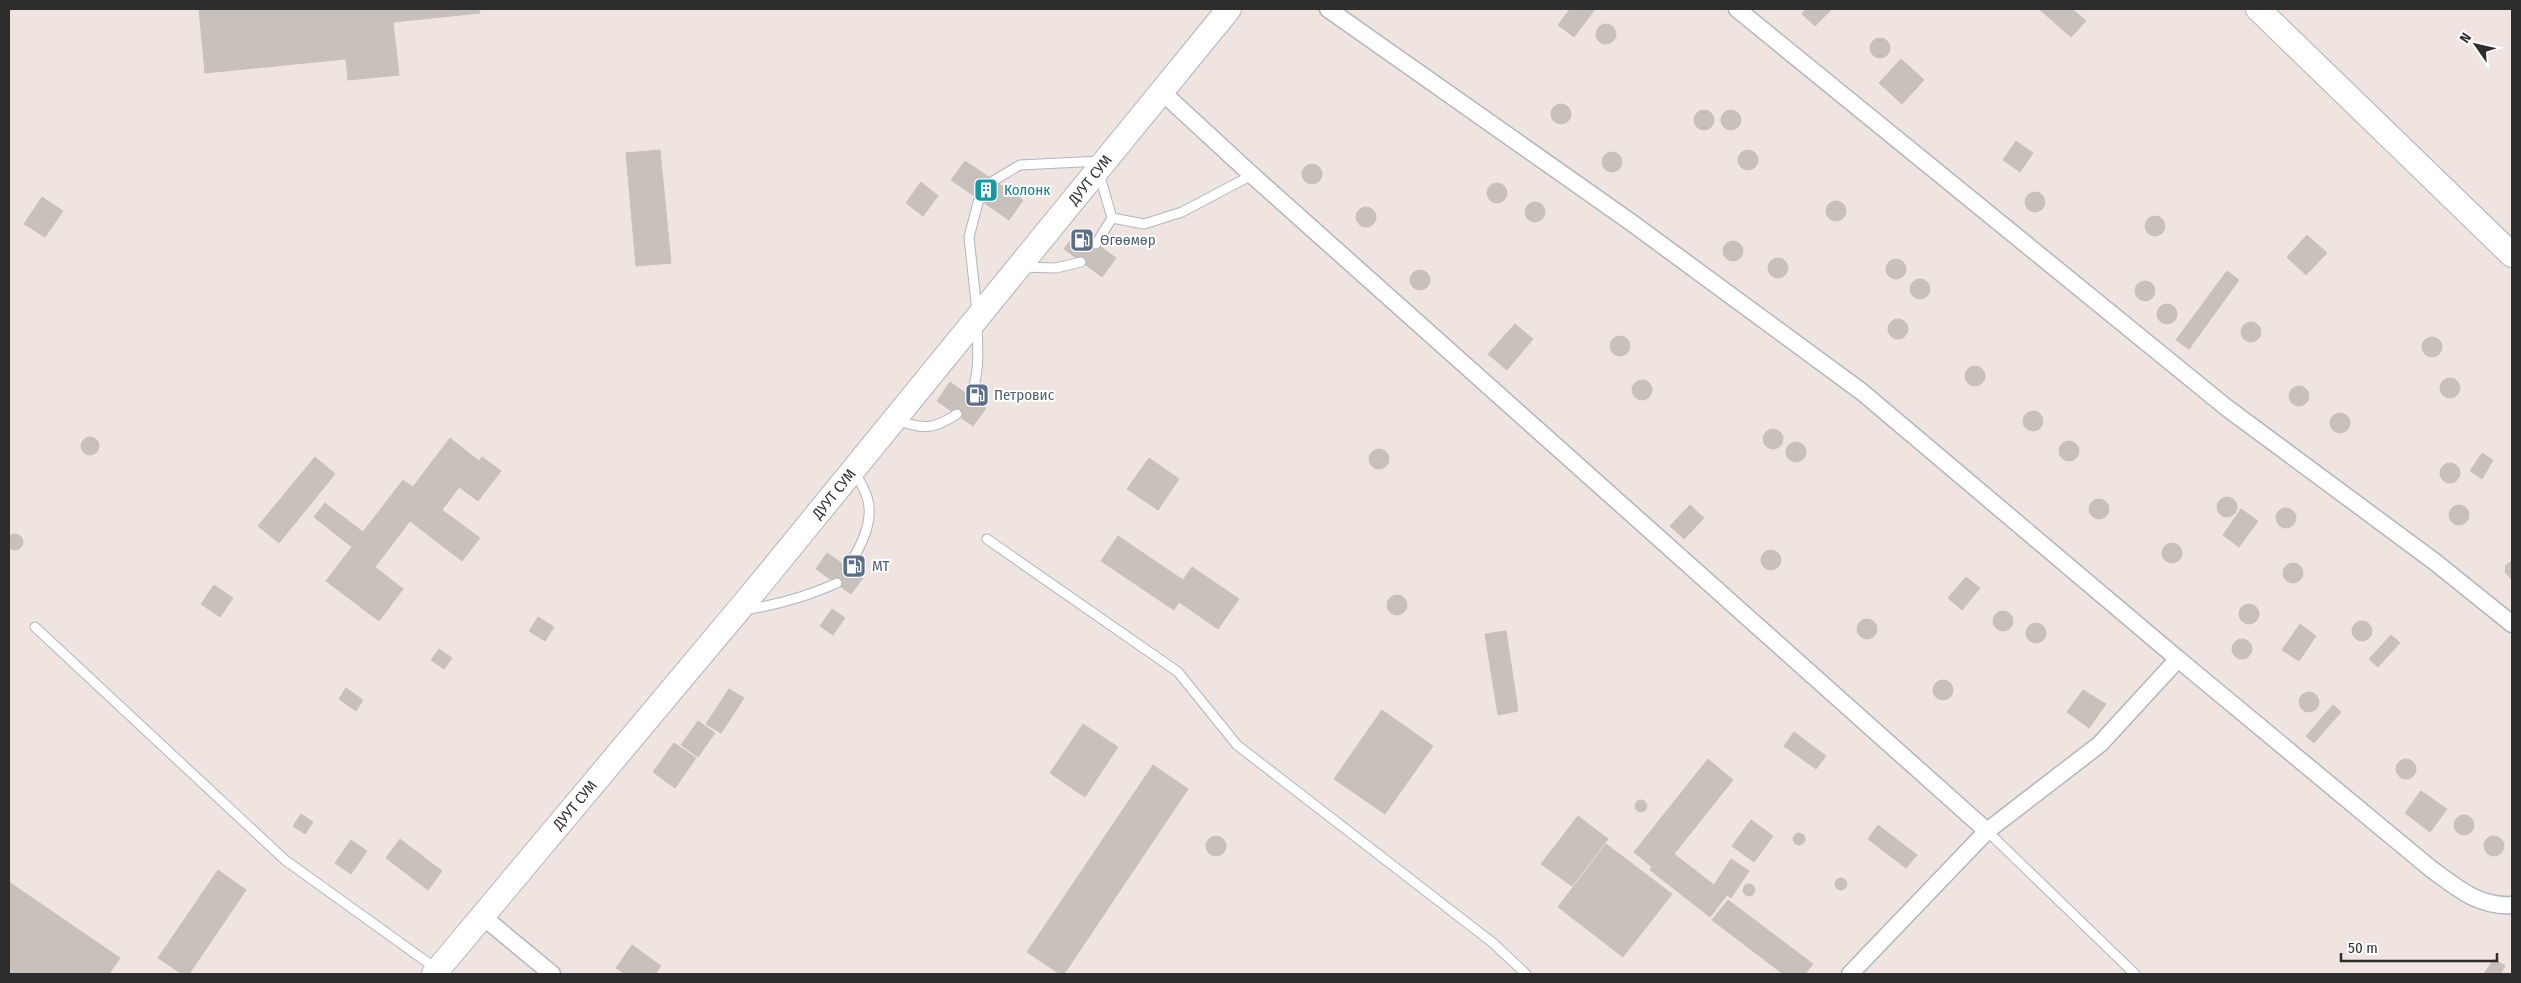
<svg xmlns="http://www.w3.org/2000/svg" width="2521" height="983" font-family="'Fira Sans Condensed',sans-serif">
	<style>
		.building { fill: #c8c0ba; stroke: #cbc0b8 }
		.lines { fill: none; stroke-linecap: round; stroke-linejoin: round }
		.service-casing { stroke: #afb6bd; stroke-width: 11 }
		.minor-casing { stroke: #afb6bd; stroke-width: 19 }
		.secondary-casing { stroke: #afb6bd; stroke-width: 26 }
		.service { stroke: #fff; stroke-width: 9 }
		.minor { stroke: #fff; stroke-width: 16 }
		.secondary { stroke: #fff; stroke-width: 24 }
		.labels { text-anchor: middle; stroke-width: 4; stroke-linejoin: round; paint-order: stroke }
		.street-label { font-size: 15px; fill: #2d2d2d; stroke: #fff }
		.culture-label { font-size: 15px; fill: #0d838f; stroke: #fff; text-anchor: start }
		.service-label { font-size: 15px; fill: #4e5e75; stroke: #fff; text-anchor: start }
	</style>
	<rect width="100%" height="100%" fill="#efe4df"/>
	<g class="building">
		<path d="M199,9H479L480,13L393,22L399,75L348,80L346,59L205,73Z"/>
		<path d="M1570,9H1595L1574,37L1558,25Z"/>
		<path d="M1806,9H1832L1815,26L1802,14Z"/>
		<path d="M2039,9H2072L2086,21L2071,37Z"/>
		<circle cx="1606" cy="34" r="10"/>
		<circle cx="1880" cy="48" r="10"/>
		<path d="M1901,59L1924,80L1902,104L1879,83Z"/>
		<circle cx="1561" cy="114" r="10"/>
		<circle cx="1704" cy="120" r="10"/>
		<circle cx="1731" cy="120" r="10"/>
		<path d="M2016,141L2033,153L2020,172L2003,160Z"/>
		<path d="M660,150L671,263L636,266L626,153Z"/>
		<circle cx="1748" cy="160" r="10"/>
		<circle cx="1612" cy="162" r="10"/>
		<path d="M965,161L1023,200L1009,220L951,180Z"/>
		<circle cx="1312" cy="174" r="10"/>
		<path d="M921,182L938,196L923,216L906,203Z"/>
		<circle cx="1497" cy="193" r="10"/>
		<circle cx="2035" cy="202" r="10"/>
		<path d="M42,197L63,211L45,237L24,224Z"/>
		<circle cx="1836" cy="211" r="10"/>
		<circle cx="1535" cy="212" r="10"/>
		<circle cx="1366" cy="217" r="10"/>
		<circle cx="2155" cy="226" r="10"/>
		<path d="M1078,230L1116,258L1102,277L1064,249Z"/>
		<path d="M2307,235L2327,253L2306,275L2287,257Z"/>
		<circle cx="1733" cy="251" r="10"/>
		<circle cx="1778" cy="268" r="10"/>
		<circle cx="1896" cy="269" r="10"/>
		<circle cx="1420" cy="280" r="10"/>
		<path d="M2227,271L2239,280L2189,349L2176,340Z"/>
		<circle cx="1920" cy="289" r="10"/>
		<circle cx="2145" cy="291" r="10"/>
		<circle cx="2167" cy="314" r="10"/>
		<circle cx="1898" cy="329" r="10"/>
		<circle cx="2251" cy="332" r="10"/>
		<path d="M1515,324L1533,339L1507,370L1488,354Z"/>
		<circle cx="1620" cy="346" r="10"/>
		<circle cx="2432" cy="347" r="10"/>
		<circle cx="1975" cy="376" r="10"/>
		<circle cx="2450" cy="388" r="10"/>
		<circle cx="1642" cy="390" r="10"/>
		<path d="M950,382L986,408L973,426L937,401Z"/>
		<circle cx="2299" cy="396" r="10"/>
		<circle cx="2033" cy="421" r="10"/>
		<circle cx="2340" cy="423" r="10"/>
		<circle cx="1773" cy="439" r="10"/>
		<circle cx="90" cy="446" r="9"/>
		<path d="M450,438L479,461L482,457L501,471L478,501L459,487L442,510L480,538L462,561L410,521L375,567L403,589L379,621L326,581L352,547L314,517L325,503L363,532L403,480L413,487Z"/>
		<circle cx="2069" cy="451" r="10"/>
		<circle cx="1796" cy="452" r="10"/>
		<circle cx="1379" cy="459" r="10"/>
		<path d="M2482,453L2493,460L2482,479L2470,471Z"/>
		<path d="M315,457L335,474L279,543L258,526Z"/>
		<path d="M1149,458L1179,479L1158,510L1127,489Z"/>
		<circle cx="2450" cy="473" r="10"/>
		<circle cx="2227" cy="507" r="10"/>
		<circle cx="2099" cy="509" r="10"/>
		<path d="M1690,505L1704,518L1684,539L1670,526Z"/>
		<circle cx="2459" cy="515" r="10"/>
		<circle cx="2286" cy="518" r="10"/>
		<path d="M2241,509L2258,521L2239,547L2223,535Z"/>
		<circle cx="15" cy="542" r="8"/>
		<path d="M1118,536L1183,580L1192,567L1239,599L1218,629L1179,602L1174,610L1101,561Z"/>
		<circle cx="2172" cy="553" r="10"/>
		<circle cx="1771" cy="560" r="10"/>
		<path d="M827,553L863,578L851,594L816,569Z"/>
		<path d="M2512,561V580L2505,572L2506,565Z"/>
		<circle cx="2293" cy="573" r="10"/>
		<path d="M1966,577L1980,588L1962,610L1948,598Z"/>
		<path d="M214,585L233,598L220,617L201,604Z"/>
		<circle cx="1397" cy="605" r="10"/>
		<circle cx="2249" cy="614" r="10"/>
		<path d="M832,609L845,618L833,635L820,626Z"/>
		<circle cx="2003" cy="621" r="10"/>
		<path d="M538,617L554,627L545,641L529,631Z"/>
		<circle cx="1867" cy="629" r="10"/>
		<circle cx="2362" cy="631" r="10"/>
		<circle cx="2036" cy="633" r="10"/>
		<path d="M2300,624L2316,636L2299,661L2282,650Z"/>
		<path d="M1506,631L1518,711L1498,715L1485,634Z"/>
		<path d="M2391,635L2400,643L2378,667L2369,659Z"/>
		<circle cx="2242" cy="649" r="10"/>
		<path d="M439,649L452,658L444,669L431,660Z"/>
		<circle cx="1943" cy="690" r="10"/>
		<path d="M346,688L363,700L356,711L339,699Z"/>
		<path d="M729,689L744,698L721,733L706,724Z"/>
		<path d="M2083,690L2106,704L2089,728L2067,712Z"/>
		<circle cx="2309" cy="702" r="10"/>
		<path d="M2333,705L2341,712L2314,743L2306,736Z"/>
		<path d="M1382,710L1433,746L1385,814L1334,779Z"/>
		<path d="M698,721L715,733L698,757L681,745Z"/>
		<path d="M1083,724L1118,747L1085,797L1050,773Z"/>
		<path d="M1794,732L1826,756L1816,769L1784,746Z"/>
		<path d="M674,743L696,758L675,788L653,772Z"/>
		<path d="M1708,759L1733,780L1674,854L1714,885L1731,859L1749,871L1731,898L1727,895L1710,917L1650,870L1652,867L1634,852Z"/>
		<circle cx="2406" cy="769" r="10"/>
		<path d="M1153,765L1188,789L1064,974H1060L1027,952Z"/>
		<path d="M2421,791L2447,809L2430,832L2405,813Z"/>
		<circle cx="1641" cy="806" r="6"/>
		<path d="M301,814L313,822L305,834L293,826Z"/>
		<circle cx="2464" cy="825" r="10"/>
		<path d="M1578,816L1608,839L1572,886L1541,864Z"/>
		<path d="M1751,820L1773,836L1754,862L1732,846Z"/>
		<path d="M1878,825L1917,855L1906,868L1868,839Z"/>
		<circle cx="1799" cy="839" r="6"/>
		<circle cx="1216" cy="846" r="10"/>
		<circle cx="2494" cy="846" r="10"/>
		<path d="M400,839L442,871L428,890L386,858Z"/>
		<path d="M351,840L367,851L351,874L335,863Z"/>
		<path d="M1606,844L1672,894L1623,957L1558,907Z"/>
		<path d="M218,870L246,890L189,974H182L158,958Z"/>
		<circle cx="1841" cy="884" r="6"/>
		<path d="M9,882L120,958L109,974H9Z"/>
		<circle cx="1749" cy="890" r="6"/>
		<path d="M1728,900L1813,964L1805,974H1783L1712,920Z"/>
		<path d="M632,945L661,966L655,974H625L616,968Z"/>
		<path d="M2494,959L2505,966L2500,974H2484Z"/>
	</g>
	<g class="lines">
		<g class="service-casing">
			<g id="service">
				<path d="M993,181L1020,165L1101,161"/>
				<path d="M1112,218L1144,224L1182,212L1252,175"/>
				<path d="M1096,244L1112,218L1099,173"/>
				<path d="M1022,267L1056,268L1081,262"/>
				<path d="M977,312L969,237L979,199"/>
				<path d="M970,397C980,374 978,351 977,325"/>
				<path d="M897,420C923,430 935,429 957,414"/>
				<path d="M987,539L1178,672L1237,745L1493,943L1526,974"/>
				<path d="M848,567C860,548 875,521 867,497C864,488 859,480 855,472"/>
				<path d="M744,610C777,605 806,597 837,583"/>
				<path d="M35,627L285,860L438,970"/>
				<path d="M1987,831L2135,974"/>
			</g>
		</g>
		<g class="minor-casing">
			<g id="minor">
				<path d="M1328,9L1632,223L1862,392L2178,659L2100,744L1987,831L1850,974"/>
				<path d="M1737,9L2227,408L2435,562L2512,624"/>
				<path d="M1162,92L1252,175L1987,831"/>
				<path d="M2178,659L2430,868C2456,887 2478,907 2512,905"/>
				<path d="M482,916L552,974"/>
			</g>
		</g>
		<g class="secondary-casing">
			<g id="secondary">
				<path d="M2258,9L2512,255"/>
				<path d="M434,974L757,588L1229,9"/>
			</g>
		</g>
		<use href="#service" class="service"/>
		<use href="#minor" class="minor"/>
		<use href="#secondary" class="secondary"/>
	</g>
	<defs>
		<g id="building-square" transform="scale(1.25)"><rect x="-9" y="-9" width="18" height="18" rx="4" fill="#0f9aa8" stroke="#fff"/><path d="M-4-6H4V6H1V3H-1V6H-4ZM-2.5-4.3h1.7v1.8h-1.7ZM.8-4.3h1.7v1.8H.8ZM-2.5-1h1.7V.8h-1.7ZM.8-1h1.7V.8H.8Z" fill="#fff"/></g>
		<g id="fuel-square" transform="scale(1.25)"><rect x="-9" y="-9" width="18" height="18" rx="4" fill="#5c6f8a" stroke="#fff"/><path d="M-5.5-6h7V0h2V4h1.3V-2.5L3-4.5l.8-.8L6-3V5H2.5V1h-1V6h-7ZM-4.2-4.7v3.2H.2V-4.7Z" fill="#fff"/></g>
	</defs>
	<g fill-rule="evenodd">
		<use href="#building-square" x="986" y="190"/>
		<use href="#fuel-square" x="1082" y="240"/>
		<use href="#fuel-square" x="977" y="395"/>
		<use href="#fuel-square" x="854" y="566"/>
	</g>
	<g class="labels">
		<g class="street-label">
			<text transform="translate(1090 180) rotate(-51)" y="5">ДУУТ СУМ</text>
			<text transform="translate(834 494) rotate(-51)" y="5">ДУУТ СУМ</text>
			<text transform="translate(575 805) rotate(-50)" y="5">ДУУТ СУМ</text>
		</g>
		<g class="culture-label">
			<text x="1004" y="195">Колонк</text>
		</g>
		<g class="service-label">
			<text x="1100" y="245">Өгөөмөр</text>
			<text x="994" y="400">Петровиc</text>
			<text x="872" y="571">MT</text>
		</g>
	</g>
	<rect width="2521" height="983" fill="none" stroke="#2d2d2d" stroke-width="20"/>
	<g transform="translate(2476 45) rotate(304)" stroke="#ffffff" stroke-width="4" paint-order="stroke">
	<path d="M0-4L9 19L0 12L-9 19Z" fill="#2d2d2d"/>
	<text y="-8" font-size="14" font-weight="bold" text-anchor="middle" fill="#2d2d2d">N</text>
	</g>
	<path d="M2341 953v8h156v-8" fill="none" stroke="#2d2d2d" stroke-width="2.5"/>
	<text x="2348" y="953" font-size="15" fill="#2d2d2d" stroke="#ffffff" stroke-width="4" paint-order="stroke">50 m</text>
</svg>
